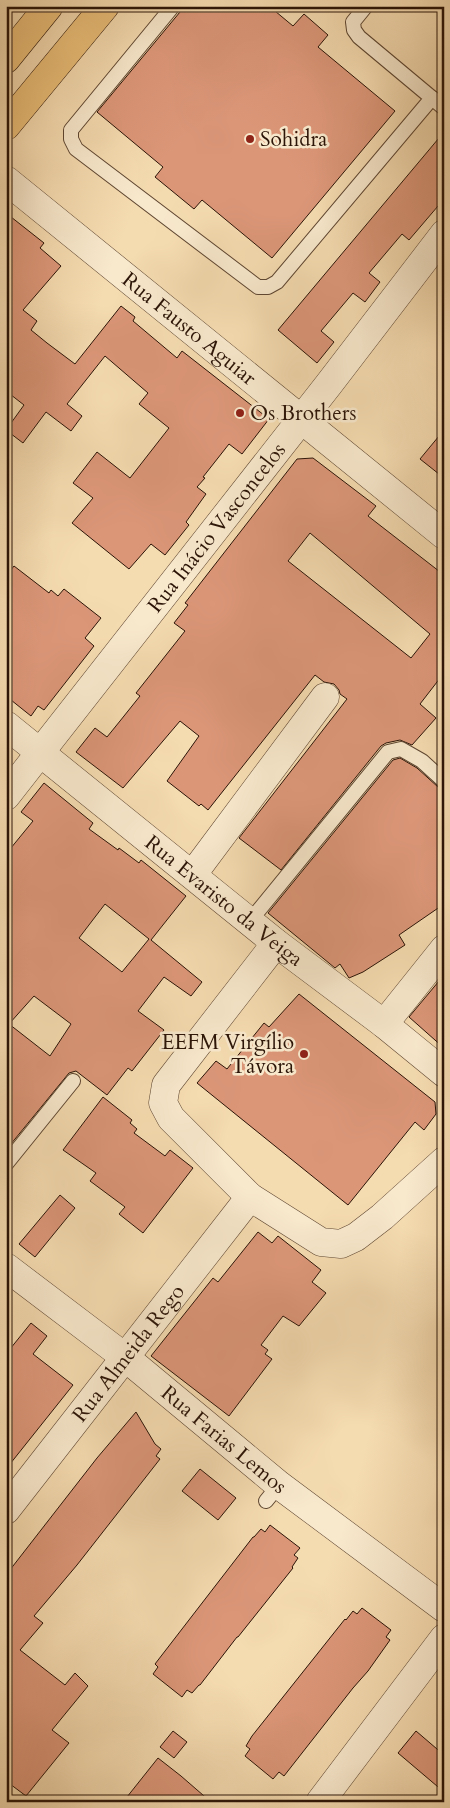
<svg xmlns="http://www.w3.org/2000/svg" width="450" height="1808" font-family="Cardo,serif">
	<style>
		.building { fill: #db9678; stroke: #2b1407; fill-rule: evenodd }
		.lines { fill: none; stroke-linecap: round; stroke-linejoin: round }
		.service-casing { stroke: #5e4631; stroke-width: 16 }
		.minor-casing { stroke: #5e4631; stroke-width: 29 }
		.primary-casing { stroke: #2b1407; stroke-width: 29 }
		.service { stroke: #f8e8cc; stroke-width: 14 }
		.minor { stroke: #f8e8cc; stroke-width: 28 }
		.primary { stroke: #eabe78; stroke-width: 28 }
		.poi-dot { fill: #8f2418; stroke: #f8e8cc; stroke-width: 2 }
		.labels { text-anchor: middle; stroke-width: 5; stroke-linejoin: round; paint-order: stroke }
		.poi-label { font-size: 21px; fill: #2b1407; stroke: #f8e8cc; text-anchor: start }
		.street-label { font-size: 21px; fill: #2b1407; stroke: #f8e8cc }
	</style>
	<rect width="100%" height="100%" fill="#f5dbb0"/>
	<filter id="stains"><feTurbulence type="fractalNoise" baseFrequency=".004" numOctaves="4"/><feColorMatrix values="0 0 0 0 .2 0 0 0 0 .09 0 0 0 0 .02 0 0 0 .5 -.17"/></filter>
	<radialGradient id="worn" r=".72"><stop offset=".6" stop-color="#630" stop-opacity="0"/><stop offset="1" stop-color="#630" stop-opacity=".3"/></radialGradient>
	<g class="building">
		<path d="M182,6H269L293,26L304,14L328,35L318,47L395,111L272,258L202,200L194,209L155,177L163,167L97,112L180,12Z"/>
		<path d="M444,132V199L409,240L402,234L369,273L380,282L365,302L353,293L321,331L334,342L317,363L278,330Z"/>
		<path d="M6,213L44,243L40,248L61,266L23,310L37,321L31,330L47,343L75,364L121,306L135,317L133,321L177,358L182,351L269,419L242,454L229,444L203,477L205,478L197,487L206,494L186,522L189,525L165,555L151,544L129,569L72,523L93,498L73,483L97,452L130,478L169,428L139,404L148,393L105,356L67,404L82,416L71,431L46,412L23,443L6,430L24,405L6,391Z"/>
		<path d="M444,430V478L420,459Z"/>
		<path d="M313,458L376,506L368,516L444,575V673L420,704L436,718L412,745L400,740L386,743L381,746L281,870L239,838L347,699L340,694L339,690L334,684L324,682L315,675L208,810L201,804L199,806L167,781L199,736L180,721L123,788L76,752L95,728L107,737L120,721L140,696L136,693L185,631L174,623L188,605L185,603L297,459ZM310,533L430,634L411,658L288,561Z"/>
		<path d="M14,566L49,593L51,590L58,596L64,589L101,618L85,638L94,646L44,710L38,706L31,716L6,696V576Z"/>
		<path d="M400,758L417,768L438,787L444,790V904L399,935L405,945L363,972L349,978L340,964L335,968L268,913L393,760Z"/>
		<path d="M44,783L93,823L89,829L118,850L119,848L139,863L141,860L186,896L151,940L202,982L191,996L164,977L138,1011L164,1030L132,1071L128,1068L107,1095L76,1071L69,1073L6,1150V854L33,821L21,812ZM105,904L149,939L122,972L79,938ZM34,996L71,1024L50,1056L9,1024Z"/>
		<path d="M444,975V1048L409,1017Z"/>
		<path d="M299,994L435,1102L436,1114L424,1130L415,1122L348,1205L197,1083L216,1061L227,1069L264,1023L269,1027Z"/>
		<path d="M103,1097L132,1120L130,1123L137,1129L134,1133L165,1156L170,1150L193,1168L143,1233L119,1214L125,1207L90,1181L96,1173L63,1150Z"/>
		<path d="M60,1195L75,1208L35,1257L19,1244Z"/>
		<path d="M258,1232L272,1243L278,1236L321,1270L312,1282L326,1293L299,1326L283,1316L261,1345L268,1350L265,1354L272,1359L229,1416L151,1356L213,1278L218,1282Z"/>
		<path d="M31,1323L47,1336L33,1354L73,1385L6,1469V1354Z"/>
		<path d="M136,1412L155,1444L161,1449L156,1456L160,1459L77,1565L34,1616L43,1623L20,1650L65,1685L75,1673L88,1686L52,1730L69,1743L26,1796L6,1781V1575L97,1458Z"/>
		<path d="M200,1469L236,1498L218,1520L182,1491Z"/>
		<path d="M270,1525L300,1548L294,1555L298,1558L292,1567L293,1568L238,1637H237L200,1685H199L192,1693L187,1690L182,1697L153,1674L158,1667L155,1664L253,1537H254L261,1529L265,1532Z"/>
		<path d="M362,1608L391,1630L386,1637L390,1640L368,1671L353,1688L284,1776L279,1772L273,1779L245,1756L250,1749L246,1746L252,1736L345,1619L346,1620L353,1611L357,1614Z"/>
		<path d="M173,1731L187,1742L174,1758L160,1747Z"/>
		<path d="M416,1731L444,1755V1792L398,1753Z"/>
		<path d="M158,1758L181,1776L211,1802H123Z"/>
	</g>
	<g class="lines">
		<g class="service-casing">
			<g id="service">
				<path d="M173,6L71,130V139L76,149L258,287H268L277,282L432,98L359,37L354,30L353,22L366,6"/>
				<path d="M432,98L444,108"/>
				<path d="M250,921L388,752L401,749L422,761L444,781"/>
				<path d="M6,1164L73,1081"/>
				<path d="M266,1501L279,1485"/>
			</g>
		</g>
		<g class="minor-casing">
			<g id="minor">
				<path id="s1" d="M6,180L444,535"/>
				<path id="s2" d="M6,725L276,943L384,1024L444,1073"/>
				<path id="s3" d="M6,796L329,384L444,234"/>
				<path d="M193,874L325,697"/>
				<path d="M276,943L166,1085L163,1103L171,1118L250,1197L321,1242L341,1244L356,1237L382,1217L444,1161"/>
				<path d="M384,1024L444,949"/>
				<path id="s4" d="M6,1267L126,1358L279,1485L444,1608"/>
				<path id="s5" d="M6,1510L250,1197"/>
				<path d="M320,1802L444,1638"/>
			</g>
		</g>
		<g class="primary-casing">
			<g id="primary">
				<path d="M6,59L49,6"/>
				<path d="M6,126L105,6"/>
			</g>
		</g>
		<use href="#service" class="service"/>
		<use href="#minor" class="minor"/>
		<use href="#primary" class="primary"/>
	</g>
	<g class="poi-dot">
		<circle cx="250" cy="139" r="5"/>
		<circle cx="240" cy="413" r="5"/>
		<circle cx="304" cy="1054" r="5"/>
	</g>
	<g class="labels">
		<g class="poi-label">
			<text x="260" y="146">Sohidra</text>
			<text x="250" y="420">Os Brothers</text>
			<text x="294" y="1049" text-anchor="end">EEFM Virgílio<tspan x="294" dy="24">Távora</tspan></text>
		</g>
		<g class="street-label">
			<text dy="7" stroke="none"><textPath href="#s1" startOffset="236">Rua Fausto Aguiar</textPath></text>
			<text dy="7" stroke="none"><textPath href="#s3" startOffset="341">Rua Inácio Vasconcelos</textPath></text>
			<text dy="7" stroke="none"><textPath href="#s2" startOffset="280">Rua Evaristo da Veiga</textPath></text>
			<text dy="7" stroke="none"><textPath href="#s5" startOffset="199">Rua Almeida Rego</textPath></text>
			<text dy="7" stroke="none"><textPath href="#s4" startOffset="278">Rua Farias Lemos</textPath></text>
		</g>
	</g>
	<rect width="450" height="1808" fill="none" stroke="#f5dbb0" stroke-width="25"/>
	<rect x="8" y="8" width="435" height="1793" fill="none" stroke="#2b1407" stroke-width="2.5"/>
	<rect x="12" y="12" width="425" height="1783" fill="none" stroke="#2b1407"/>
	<rect width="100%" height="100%" filter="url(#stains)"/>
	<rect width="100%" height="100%" fill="url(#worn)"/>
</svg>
